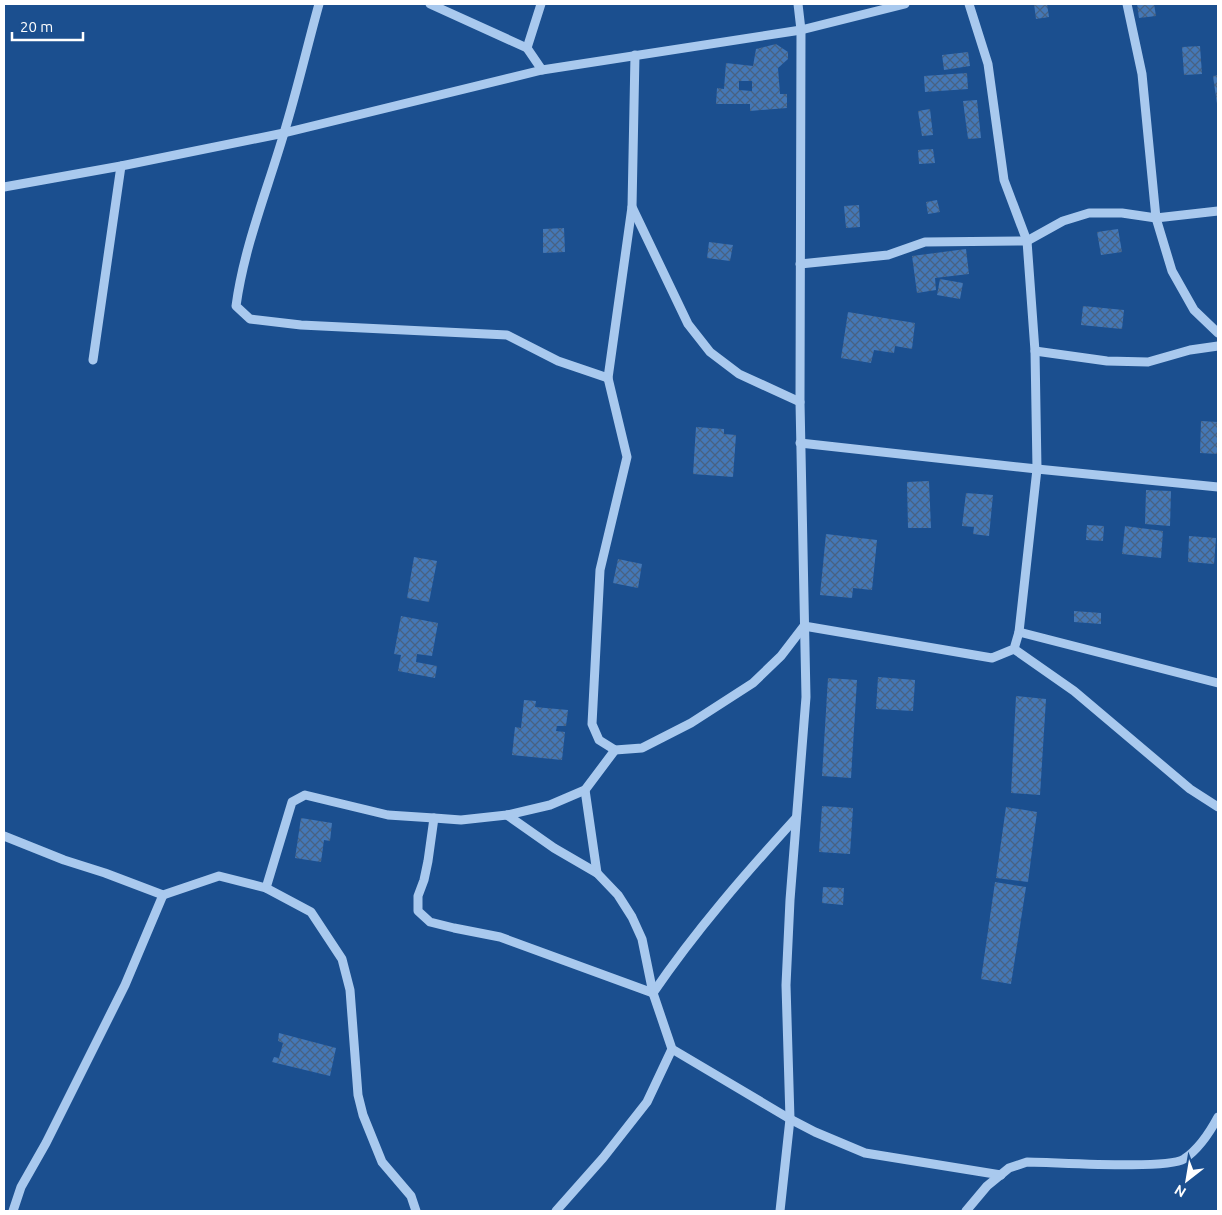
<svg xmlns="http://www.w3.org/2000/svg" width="1222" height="1215" font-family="Ubuntu,sans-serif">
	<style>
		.building { fill: url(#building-cross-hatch); fill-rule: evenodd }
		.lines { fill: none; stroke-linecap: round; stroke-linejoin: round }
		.minor { stroke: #a9c9ee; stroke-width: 9 }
	</style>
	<defs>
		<pattern id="building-cross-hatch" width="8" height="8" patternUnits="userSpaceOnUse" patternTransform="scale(1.25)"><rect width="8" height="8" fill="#4478b7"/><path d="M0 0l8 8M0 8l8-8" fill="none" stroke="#486282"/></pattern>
	</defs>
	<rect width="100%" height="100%" fill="#1b4f8f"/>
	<g class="building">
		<path d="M1034,4H1047L1049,17L1036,19Z"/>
		<path d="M1137,4H1154L1156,16L1139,18Z"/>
		<path d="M776,44L788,52V59L778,68L780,94H787V108L750,111V104H716L717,88L724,89L726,63L753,66L756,49ZM739,81H752V91L739,90Z"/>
		<path d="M1200,46L1202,74L1184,75L1182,47Z"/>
		<path d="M968,52L970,66L944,70L942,55Z"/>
		<path d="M967,73L968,89L925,92L924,76Z"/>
		<path d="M1218,75V103L1217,104L1213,76Z"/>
		<path d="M977,100L981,138L968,139L963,101Z"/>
		<path d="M930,109L933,135L922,136L918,111Z"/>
		<path d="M933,149L935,163L919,164L918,150Z"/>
		<path d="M937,200L940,212L928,214L926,202Z"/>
		<path d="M859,205L860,227L846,228L844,206Z"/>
		<path d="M564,228L565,252L543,253V229Z"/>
		<path d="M1118,229L1122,252L1101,255L1097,232Z"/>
		<path d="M709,242L733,245L730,261L707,258Z"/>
		<path d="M966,249L969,274L935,278L936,290L917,293L912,256Z"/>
		<path d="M940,279L963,283L960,299L937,295Z"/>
		<path d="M1083,306L1124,310L1122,329L1081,325Z"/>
		<path d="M848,312L915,323L912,349L895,346L894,353L874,350L871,363L841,358Z"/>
		<path d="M1201,421L1218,422V454L1200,453Z"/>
		<path d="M696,427L724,429V434L736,435L733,477L693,474Z"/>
		<path d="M929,481L931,528H908L907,482Z"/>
		<path d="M1146,490L1171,491L1170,526L1145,524Z"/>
		<path d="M966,493L993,495L989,536L973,534L974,527L962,526Z"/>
		<path d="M1087,525L1104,526L1103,541L1086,540Z"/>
		<path d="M1125,526L1163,531L1161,558L1122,554Z"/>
		<path d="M826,534L877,540L872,590L853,588L852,598L820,595Z"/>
		<path d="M1189,536L1216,538L1214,564L1188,562Z"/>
		<path d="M414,557L437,561L429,602L407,598Z"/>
		<path d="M618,559L642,564L638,588L613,583Z"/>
		<path d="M1074,611L1101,613V624L1074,622Z"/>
		<path d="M401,616L438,623L432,656L417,654L416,662L437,666L435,678L398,671L401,655L394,654Z"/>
		<path d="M878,677L915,680L913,711L876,709Z"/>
		<path d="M828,678L857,680L851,778L822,776Z"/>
		<path d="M1016,696L1046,699L1040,795L1011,793Z"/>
		<path d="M524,700L536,701L535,707L568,710L566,726H557L556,731L565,732L562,760L512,755L515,727L521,728Z"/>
		<path d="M822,806L853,808L850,854L819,852Z"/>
		<path d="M1006,807L1037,812L1028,882L996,878Z"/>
		<path d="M301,818L332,823L330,841L324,840L321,862L295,858Z"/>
		<path d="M995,882L1026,887L1011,984L981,979Z"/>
		<path d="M823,887L844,888L843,905L822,903Z"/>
		<path d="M279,1033L336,1048L330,1076L272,1062L274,1057L279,1058L283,1043L278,1041Z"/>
	</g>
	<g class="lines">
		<g class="minor">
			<path d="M319,4C307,47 297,91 284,133C267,191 244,247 236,306L250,319L301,325L507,335L558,361L608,378L632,207"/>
			<path d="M430,4L527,48L542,70"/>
			<path d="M527,48L541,4"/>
			<path d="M635,55L632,207L688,324L710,352L739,374L800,402"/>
			<path d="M4,187L121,166L284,133L542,70L801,30L905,4"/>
			<path d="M1218,211L1156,218L1172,271L1194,310L1218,333"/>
			<path d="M800,264L888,255L925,242L1027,241L1063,221L1089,213H1122L1156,218L1142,74L1127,4"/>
			<path d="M1035,351L1107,361L1148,362L1190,350L1218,346"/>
			<path d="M93,360L121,166"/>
			<path d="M608,378L627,457L600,570L592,724L599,740L615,750L642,748L691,723L753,683L781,656L804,626L992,658L1014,649L1019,632L1037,469L1035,351L1027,241L1004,180L988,64L969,4"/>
			<path d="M800,443L1037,469L1218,487"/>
			<path d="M1019,632L1218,683"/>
			<path d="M1014,649L1074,691L1190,789L1218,807"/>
			<path d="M585,790L597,873"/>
			<path d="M507,815L554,848L597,873L618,895L632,917L642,939L653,993L672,1049L790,1119L815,1132L865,1153L1001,1175"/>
			<path d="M434,818L461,820L507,815L550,805L585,790L615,750"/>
			<path d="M4,836L64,860L105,873L163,895L219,876L266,888L311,912L342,959L350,990L358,1095L363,1115L382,1162L411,1196L416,1211"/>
			<path d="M266,888L292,802L305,795L388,815L434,818L428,861L424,880L418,896V911L430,922L454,928L500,937L653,993"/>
			<path d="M653,993C696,930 745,874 796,818"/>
			<path d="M13,1211L21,1187L46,1143L125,985L163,895"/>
			<path d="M556,1211L603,1158L647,1102L672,1049"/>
			<path d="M780,1211L790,1119L786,985L790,900L806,697L800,402L801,30L798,4"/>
			<path d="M966,1211L987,1186L1009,1168L1027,1162C1054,1162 1166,1170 1184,1159C1199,1149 1210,1132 1218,1117"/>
		</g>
	</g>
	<rect width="1222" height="1215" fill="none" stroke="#ffffff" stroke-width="10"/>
	<g transform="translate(1187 1180) rotate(211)" stroke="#1b4f8f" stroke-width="4" paint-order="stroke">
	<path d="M0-4L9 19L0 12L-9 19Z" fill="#ffffff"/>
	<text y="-8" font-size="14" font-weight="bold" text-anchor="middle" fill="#ffffff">N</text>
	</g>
	<path d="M12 32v8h71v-8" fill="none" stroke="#ffffff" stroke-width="2.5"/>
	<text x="20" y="32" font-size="15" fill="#ffffff" stroke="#1b4f8f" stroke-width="4" paint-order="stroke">20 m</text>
</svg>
